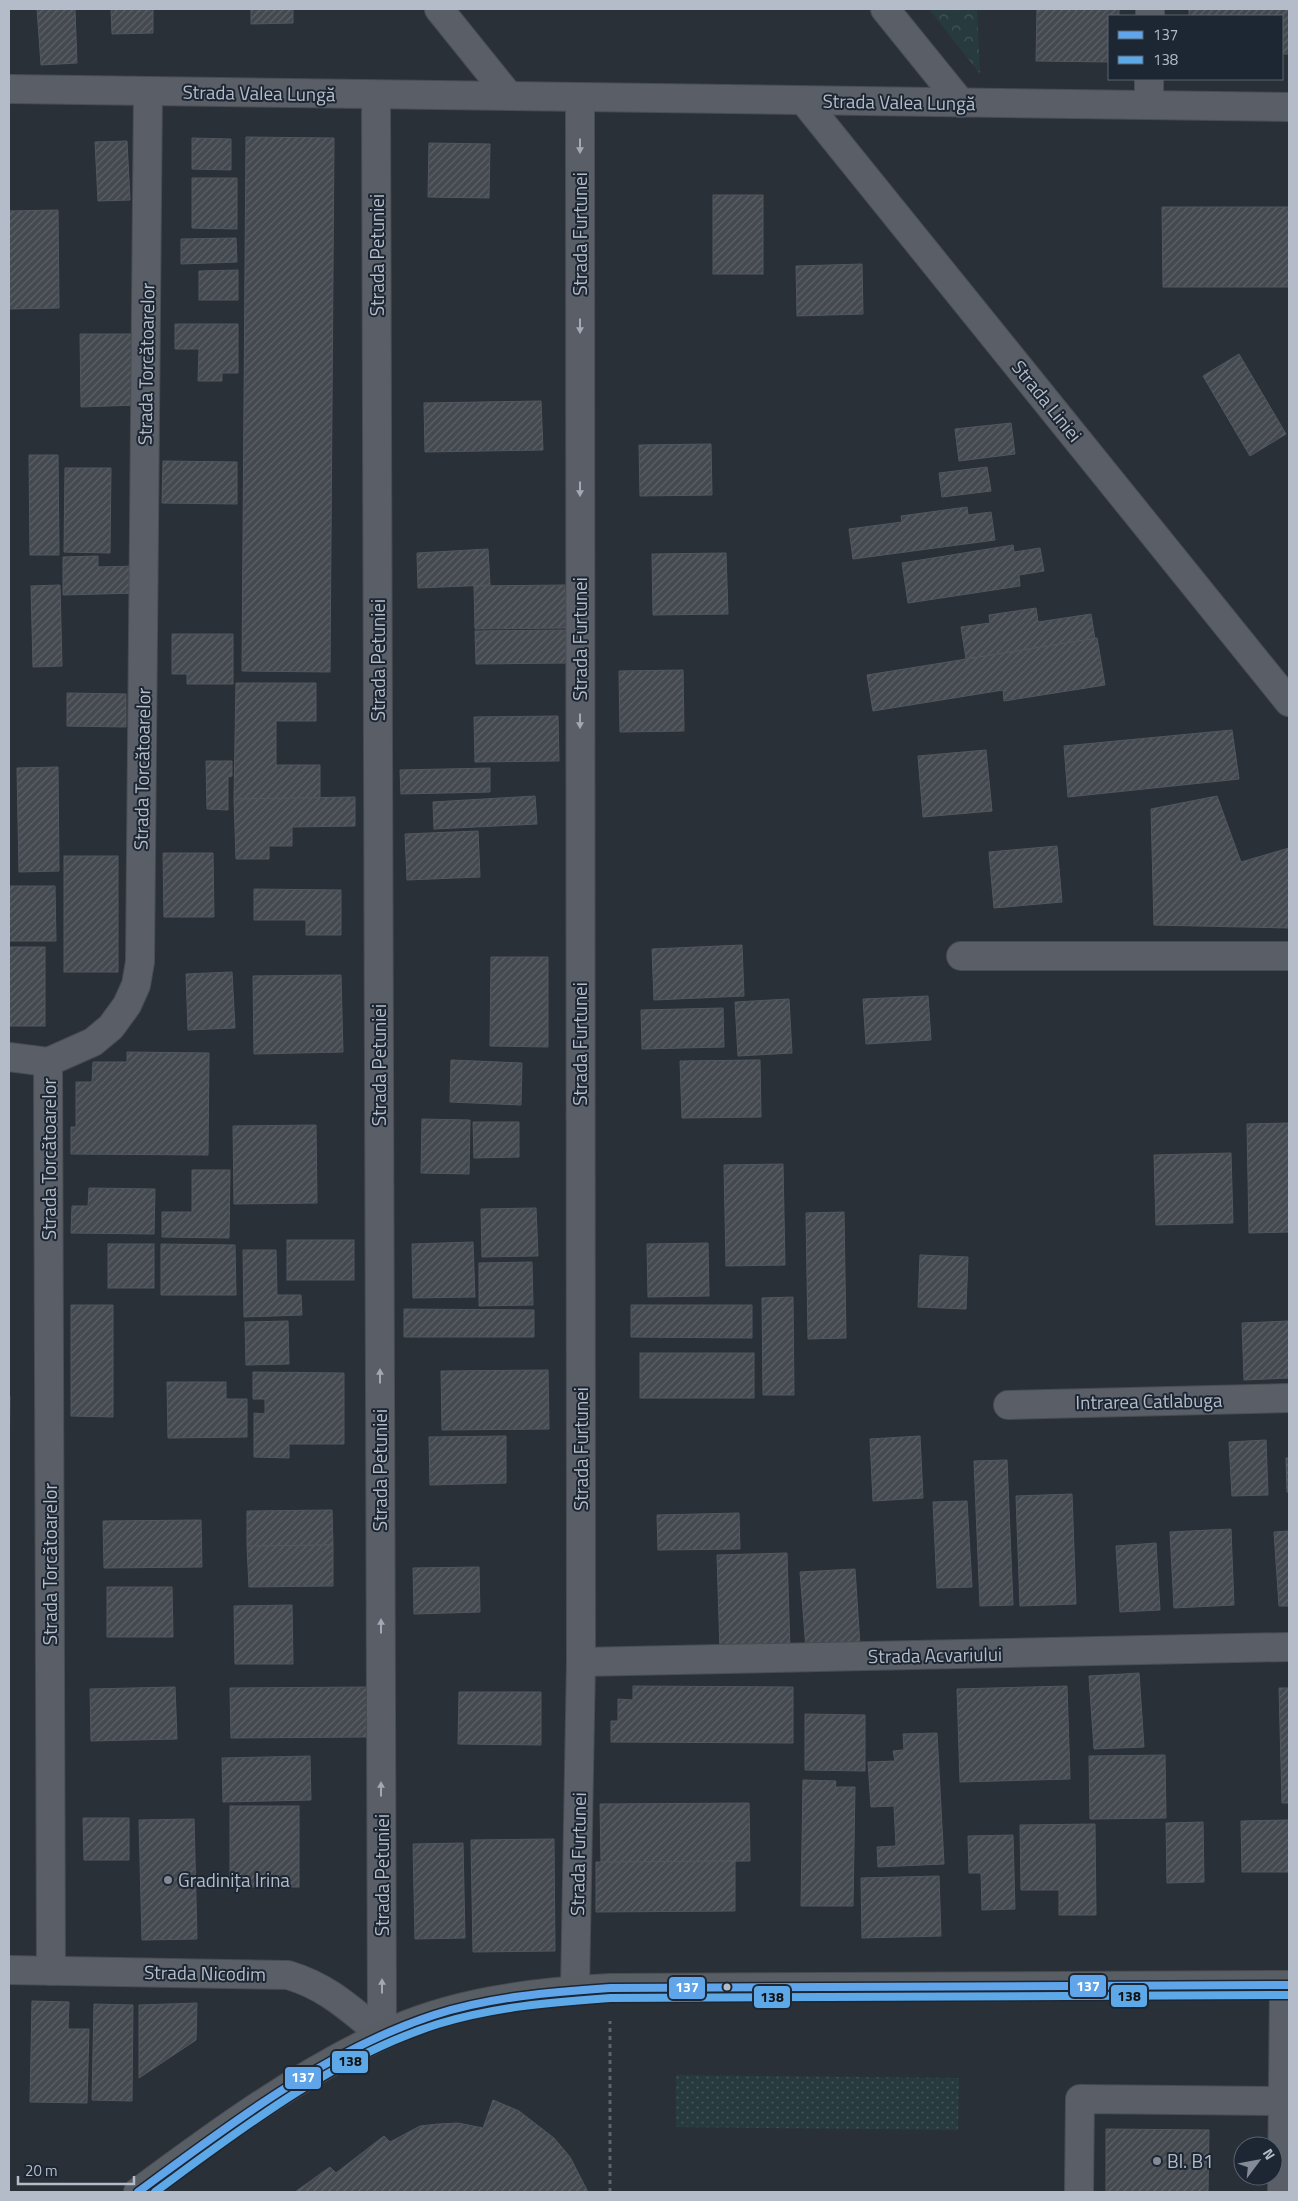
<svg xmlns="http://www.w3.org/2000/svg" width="1298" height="2201" font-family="'Titillium Web',sans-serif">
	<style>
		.forest { fill: url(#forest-crowns) }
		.garden { fill: url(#garden-dots) }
		.building { fill: url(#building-hatch); stroke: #52575f }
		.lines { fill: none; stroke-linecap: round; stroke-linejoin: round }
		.street-casing { stroke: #484c53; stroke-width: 30 }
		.secondary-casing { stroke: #484c53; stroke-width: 30 }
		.path { stroke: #5d636a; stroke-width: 3; stroke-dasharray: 4 4; stroke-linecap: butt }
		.street { stroke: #5a5e66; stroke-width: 28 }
		.secondary { stroke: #595d64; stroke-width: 28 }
		.bus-1-casing { stroke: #1d2633; stroke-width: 11 }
		.bus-2-casing { stroke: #1d2633; stroke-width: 11 }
		.bus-1 { stroke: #60a5e9; stroke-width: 8 }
		.bus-2 { stroke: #5da8e6; stroke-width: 8 }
		.oneway { fill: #a2a9b5 }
		.poi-dot { fill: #848b96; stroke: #1d2633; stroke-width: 2 }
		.bus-dot { fill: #b4bcc9; stroke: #1d2633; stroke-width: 2 }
		.labels { text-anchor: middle; stroke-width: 4; stroke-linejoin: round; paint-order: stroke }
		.street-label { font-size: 19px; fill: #b4bcc9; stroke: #1d2633 }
		.poi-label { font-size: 19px; fill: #b4bcc9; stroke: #1d2633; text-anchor: start }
		.line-badge { stroke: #1d2633; stroke-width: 2 }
		.badge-label { font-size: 14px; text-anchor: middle; font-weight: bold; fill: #fff }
		.pale-badge-label { font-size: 14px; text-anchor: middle; font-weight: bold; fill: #111 }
	</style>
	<defs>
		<pattern id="forest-crowns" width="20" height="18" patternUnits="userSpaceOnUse" patternTransform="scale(1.25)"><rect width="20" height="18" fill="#273a3e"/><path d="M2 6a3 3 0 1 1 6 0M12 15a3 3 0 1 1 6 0" fill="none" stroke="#445559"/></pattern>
		<pattern id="garden-dots" width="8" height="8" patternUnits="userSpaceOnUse" patternTransform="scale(1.25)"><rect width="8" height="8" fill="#273a3e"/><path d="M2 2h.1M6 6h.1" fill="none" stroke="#445559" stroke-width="1.8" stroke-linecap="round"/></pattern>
		<pattern id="building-hatch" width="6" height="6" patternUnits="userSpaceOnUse" patternTransform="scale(1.25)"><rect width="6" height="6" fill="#444950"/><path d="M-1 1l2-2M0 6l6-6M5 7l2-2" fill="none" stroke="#5d6168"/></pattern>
	</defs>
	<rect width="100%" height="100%" fill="#2a3038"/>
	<path class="forest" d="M929,9H977L980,74Z"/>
	<path class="garden" d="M676,2075L959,2078L958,2130L676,2127Z"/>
	<g class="building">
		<path d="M37,9H75L77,63L41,65Z"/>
		<path d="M111,9H153V33L112,34Z"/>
		<path d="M251,9H293V23L251,24Z"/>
		<path d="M1037,9H1119V16H1109V62L1036,61Z"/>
		<path d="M1189,9H1289V54H1282V16H1189Z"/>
		<path d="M246,137L334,138L330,672L242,671Z"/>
		<path d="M192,138L231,139V170L192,169Z"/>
		<path d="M127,141L130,200L98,201L95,142Z"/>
		<path d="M429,143L490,144L489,198L428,197Z"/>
		<path d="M192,178H237V229L192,228Z"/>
		<rect x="713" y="195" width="50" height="79"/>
		<path d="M1162,207H1289V287H1163Z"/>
		<path d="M58,210L59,308L9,309V211Z"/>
		<path d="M236,238L237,262L181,264V239Z"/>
		<path d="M862,264L863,314L797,316L796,266Z"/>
		<path d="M238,270V300H199V271Z"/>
		<path d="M175,324H238V373H222V381H198L199,349H175Z"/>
		<path d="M80,334H137V405L81,407Z"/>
		<path d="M1239,354L1286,434L1250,456L1203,376Z"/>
		<path d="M541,401L543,450L425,452L424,403Z"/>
		<path d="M1011,423L1015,454L959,461L955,429Z"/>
		<path d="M711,444L712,495L640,496L639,445Z"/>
		<path d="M29,455H58L59,555H30Z"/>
		<path d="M163,461L237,462V504L162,503Z"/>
		<path d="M987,467L991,491L942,497L939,473Z"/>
		<path d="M65,468H111L110,553L64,552Z"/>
		<path d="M967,507L968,515L991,512L995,540L853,559L849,529L902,522L901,516Z"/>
		<path d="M1013,545L1014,552L1040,548L1044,571L1019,575L1020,586L908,603L902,563Z"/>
		<path d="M488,549L490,585L418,588L417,553Z"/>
		<path d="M726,553L728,614L653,615L652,554Z"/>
		<path d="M98,556V567L137,566L138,593L63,595V557Z"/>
		<path d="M60,585L62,666L33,667L31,586Z"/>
		<path d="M565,585L566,628L475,629L474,586Z"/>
		<path d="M1036,608L1038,622L1091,614L1095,639L966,659L961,627L990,623L989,615Z"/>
		<path d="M566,630V663L476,664L475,631Z"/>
		<path d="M172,634H233V684H187V674H172Z"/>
		<path d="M1097,638L1105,685L1004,701L1003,690L873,711L867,675Z"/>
		<path d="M683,670L684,731L620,732L619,671Z"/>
		<path d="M236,683H316V721H276V765H320V798L234,799Z"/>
		<path d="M67,693L126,694V727L67,726Z"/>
		<path d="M558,716L559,761L475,762L474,717Z"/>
		<path d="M1232,730L1239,779L1068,797L1064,746Z"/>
		<path d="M986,750L992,811L923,817L918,756Z"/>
		<path d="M206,761H232V776L228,777V810L207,809Z"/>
		<path d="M58,767L59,871L19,872L17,768Z"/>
		<path d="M490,768V792L401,794L400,770Z"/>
		<path d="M535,796L537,824L434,829L433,802Z"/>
		<path d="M1217,796L1241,862L1289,848V928L1154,925L1151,809Z"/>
		<path d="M355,797V826L292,827V846H269V859H236L234,799Z"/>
		<path d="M478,831L480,877L407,880L405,834Z"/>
		<path d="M1057,846L1062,902L994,908L989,852Z"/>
		<path d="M163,853H213L214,917H164Z"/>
		<rect x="64" y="856" width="54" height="116"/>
		<path d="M9,886H55L56,941H9Z"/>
		<path d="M254,889L341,890V935H306V920H254Z"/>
		<path d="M742,945L744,996L654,1000L652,949Z"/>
		<rect x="9" y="947" width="36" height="79"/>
		<path d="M491,957H548V1047L490,1046Z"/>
		<path d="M232,972L235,1028L188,1030L186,974Z"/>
		<path d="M341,975L343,1052L254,1054L253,976Z"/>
		<path d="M928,996L931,1040L866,1044L863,999Z"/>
		<path d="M789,999L792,1053L738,1056L735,1002Z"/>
		<path d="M723,1008L724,1047L642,1049L641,1010Z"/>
		<path d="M127,1052L209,1053L208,1155L71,1154V1127H76V1082H92L93,1062H127Z"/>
		<path d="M451,1060L522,1063L521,1105L450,1102Z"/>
		<path d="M760,1060L761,1117L682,1118L680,1061Z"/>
		<path d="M422,1119L470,1120L469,1174L421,1173Z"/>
		<path d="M473,1122H519V1157L474,1158Z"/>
		<path d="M1289,1123V1232L1249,1233L1247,1124Z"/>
		<path d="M316,1125L317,1203L234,1204L233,1126Z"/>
		<path d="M1231,1153L1233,1223L1156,1225L1154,1155Z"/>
		<path d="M783,1164L785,1265L726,1266L724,1165Z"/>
		<path d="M192,1170H230L229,1238L162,1237V1212H192Z"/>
		<path d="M89,1188L155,1189L154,1234L71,1233L72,1206H88Z"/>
		<path d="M536,1208L538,1256L482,1257L481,1209Z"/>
		<path d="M844,1212L846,1338L808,1339L806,1213Z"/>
		<rect x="287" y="1240" width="67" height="40"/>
		<path d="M473,1242L475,1297L413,1298L412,1244Z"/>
		<path d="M708,1243L709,1296L648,1297L647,1244Z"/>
		<rect x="108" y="1244" width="46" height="44"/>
		<path d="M161,1244L235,1245L236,1295H161Z"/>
		<path d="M243,1250H276L277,1295H301L302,1315L244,1317Z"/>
		<path d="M920,1255L968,1257L966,1309L918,1307Z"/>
		<path d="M532,1262L533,1305L479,1306V1263Z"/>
		<path d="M793,1297L794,1395H763L762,1298Z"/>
		<path d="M71,1305H113V1417L71,1416Z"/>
		<path d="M631,1305H752V1338L631,1337Z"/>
		<path d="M404,1309L534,1310V1337H404Z"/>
		<path d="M288,1321L289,1364L246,1365L245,1322Z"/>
		<path d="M1289,1321V1378L1244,1380L1242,1323Z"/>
		<rect x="640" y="1353" width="114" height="45"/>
		<path d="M548,1370L549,1429L442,1430L441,1371Z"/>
		<path d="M253,1372L344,1373V1444H289V1458L254,1457V1413L265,1414V1399H253Z"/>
		<path d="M167,1382H226V1399H247V1437L168,1438Z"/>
		<path d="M9,1396H10L9,1466Z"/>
		<path d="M506,1436V1483L430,1485L429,1437Z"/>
		<path d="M920,1436L923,1498L873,1501L870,1439Z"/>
		<path d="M1266,1440L1268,1495L1232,1496L1229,1442Z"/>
		<path d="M1286,1458H1289V1492H1287Z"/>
		<path d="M1007,1460L1013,1605L980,1606L974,1461Z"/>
		<path d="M1072,1494L1076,1604L1020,1606L1016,1496Z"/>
		<path d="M967,1501L972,1587L937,1588L933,1502Z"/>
		<path d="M332,1510L333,1545L247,1546V1511Z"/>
		<path d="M739,1513L740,1549L658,1550L657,1515Z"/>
		<path d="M201,1520L202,1567L104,1568L103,1521Z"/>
		<path d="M1231,1529L1234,1605L1174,1608L1170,1532Z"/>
		<path d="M1289,1531V1606H1279L1274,1532Z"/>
		<path d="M1156,1543L1160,1610L1120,1612L1116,1546Z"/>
		<path d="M333,1545V1586L249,1587L247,1546Z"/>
		<path d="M787,1553L790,1650L720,1652L717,1555Z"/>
		<path d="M479,1567L480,1612L414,1614L413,1568Z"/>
		<path d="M855,1569L860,1646L806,1649L800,1572Z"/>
		<path d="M107,1587H172L173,1637H107Z"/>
		<path d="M292,1605L293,1664H235L234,1606Z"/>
		<path d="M1139,1673L1144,1747L1094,1749L1089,1676Z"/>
		<path d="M633,1686L793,1687V1743L611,1742V1721H618V1699L633,1700Z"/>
		<path d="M1067,1686L1070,1779L960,1782L957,1689Z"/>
		<path d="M175,1687L177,1739L91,1741L90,1689Z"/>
		<path d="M367,1687V1737L231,1738L230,1688Z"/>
		<path d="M1279,1688H1289V1803H1282Z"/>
		<path d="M459,1692H541V1745L458,1744Z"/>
		<path d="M805,1714L865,1715V1771L805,1770Z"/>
		<path d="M937,1733L944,1864L878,1867L877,1847L896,1846L894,1806L871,1807L868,1762L895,1761L893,1751L904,1750L903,1734Z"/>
		<path d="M1165,1755L1166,1818L1090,1819L1089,1756Z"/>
		<path d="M310,1756L311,1800L223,1802L222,1758Z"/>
		<path d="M803,1780L836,1781L835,1787H855L853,1906H801Z"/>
		<path d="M749,1803L750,1861L601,1862L600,1804Z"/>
		<rect x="230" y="1806" width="69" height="81"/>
		<path d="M83,1818H129V1860H84Z"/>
		<path d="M194,1819L197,1939L142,1940L139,1820Z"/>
		<path d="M1289,1820V1872H1242L1241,1821Z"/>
		<path d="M1203,1822L1204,1882L1167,1883L1166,1823Z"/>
		<path d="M1095,1824L1096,1915H1059V1890H1021L1020,1825Z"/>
		<path d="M1013,1835L1015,1909L982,1910L981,1873H969L968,1836Z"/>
		<path d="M554,1839L555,1951L473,1952L471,1840Z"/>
		<path d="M463,1843L465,1938L415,1939L413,1844Z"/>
		<path d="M735,1861V1911L596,1912V1862Z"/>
		<path d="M939,1876L941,1936L862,1938L861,1878Z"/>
		<path d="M32,2001L69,2002L68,2029H89L87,2103L30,2102Z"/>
		<path d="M197,2003L196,2040L139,2078V2005Z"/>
		<path d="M94,2004L133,2005L132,2101L92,2100Z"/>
		<path d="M493,2100L519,2111L554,2138L570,2157L588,2192H295L330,2167L336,2173L384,2136L390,2142L420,2126L438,2124L458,2123L483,2128Z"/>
		<path d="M1106,2129L1209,2130L1208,2192H1106Z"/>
	</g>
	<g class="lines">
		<g class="street-casing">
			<g id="street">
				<path d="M439,9L509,96"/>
				<path d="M885,9L961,103"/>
				<path d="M1150,16V9"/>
				<path d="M9,89L1289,107"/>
				<path d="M376,95L382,2035"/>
				<path d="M804,101L1289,702"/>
				<path d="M1149,105V79"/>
				<path d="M961,956H1289"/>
				<path d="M9,1057L48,1062L93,1042L111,1027L127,1005L136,985L140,962L148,92"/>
				<path d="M48,1062L51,1971"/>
				<path d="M1008,1405L1289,1398"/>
				<path d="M581,1662L1289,1647"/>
				<path d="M9,1970L288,1975C328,1987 350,2009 382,2035"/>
				<path d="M575,1990L581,1662L580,97"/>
				<path d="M1079,2192L1080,2099L1283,2101"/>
				<path d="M1282,2192L1284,1985"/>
			</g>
		</g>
		<g class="secondary-casing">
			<path id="secondary" d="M138,2192C215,2135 294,2077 381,2036C451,2002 533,1992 610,1988L1289,1985"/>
		</g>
		<path class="path" d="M610,2192V2021"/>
		<use href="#street" class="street"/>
		<use href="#secondary" class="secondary"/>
		<g class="bus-1-casing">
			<path id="bus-1" d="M138,2192C229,2125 325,2051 434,2015C490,1997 551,1992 610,1988L1289,1985"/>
		</g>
		<g class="bus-2-casing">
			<path id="bus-2" d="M155,2192C242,2128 334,2057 438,2024C494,2007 552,2002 610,1998L1289,1995"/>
		</g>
		<use href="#bus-1" class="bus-1"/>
		<use href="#bus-2" class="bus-2"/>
	</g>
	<defs><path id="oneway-solid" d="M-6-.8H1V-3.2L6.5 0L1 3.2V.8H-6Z" transform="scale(1.25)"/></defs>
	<g class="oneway">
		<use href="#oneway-solid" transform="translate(580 146) rotate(90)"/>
		<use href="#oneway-solid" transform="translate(580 326) rotate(90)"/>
		<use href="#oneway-solid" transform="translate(580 489) rotate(90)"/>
		<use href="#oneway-solid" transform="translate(580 721) rotate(90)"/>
		<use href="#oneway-solid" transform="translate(380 1376) rotate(-90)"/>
		<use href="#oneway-solid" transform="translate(381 1626) rotate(-90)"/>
		<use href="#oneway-solid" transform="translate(381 1789) rotate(-90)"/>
		<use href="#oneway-solid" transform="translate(382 1986) rotate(-90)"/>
	</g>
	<g class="poi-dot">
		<circle cx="168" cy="1880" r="5"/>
		<circle cx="1157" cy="2161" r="5"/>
	</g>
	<circle class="bus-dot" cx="727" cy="1987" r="4.5"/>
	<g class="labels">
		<g class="street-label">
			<text transform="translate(259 93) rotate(1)" y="7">Strada Valea Lungă</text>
			<text transform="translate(899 102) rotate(1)" y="7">Strada Valea Lungă</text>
			<text transform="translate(580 234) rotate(-90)" y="7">Strada Furtunei</text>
			<text transform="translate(377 255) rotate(-90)" y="7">Strada Petuniei</text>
			<text transform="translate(146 364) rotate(-89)" y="7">Strada Torcătoarelor</text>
			<text transform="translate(1047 401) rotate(51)" y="7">Strada Liniei</text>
			<text transform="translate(580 639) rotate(-90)" y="7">Strada Furtunei</text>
			<text transform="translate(378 660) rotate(-90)" y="7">Strada Petuniei</text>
			<text transform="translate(142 769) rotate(-89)" y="7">Strada Torcătoarelor</text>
			<text transform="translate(580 1044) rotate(-90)" y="7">Strada Furtunei</text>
			<text transform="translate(379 1065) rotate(-90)" y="7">Strada Petuniei</text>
			<text transform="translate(49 1159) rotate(-90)" y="7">Strada Torcătoarelor</text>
			<text transform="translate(1149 1401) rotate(-1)" y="7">Intrarea Catlabuga</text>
			<text transform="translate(581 1449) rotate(-90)" y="7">Strada Furtunei</text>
			<text transform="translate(380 1470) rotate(-90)" y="7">Strada Petuniei</text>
			<text transform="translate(50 1564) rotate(-90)" y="7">Strada Torcătoarelor</text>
			<text transform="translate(935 1655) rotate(-1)" y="7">Strada Acvariului</text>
			<text transform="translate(578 1854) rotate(-89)" y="7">Strada Furtunei</text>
			<text transform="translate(382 1875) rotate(-90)" y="7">Strada Petuniei</text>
			<text transform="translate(205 1973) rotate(1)" y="7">Strada Nicodim</text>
		</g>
		<g class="poi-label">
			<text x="178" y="1887">Gradinița Irina</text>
			<text x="1167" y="2168">Bl. B1</text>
		</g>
	</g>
	<g class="line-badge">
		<rect x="1069" y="1974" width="38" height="24" rx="5" fill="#60a5e9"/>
		<rect x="668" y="1976" width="38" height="24" rx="5" fill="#60a5e9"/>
		<rect x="1110" y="1984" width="38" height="24" rx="5" fill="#5da8e6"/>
		<rect x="753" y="1985" width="38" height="24" rx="5" fill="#5da8e6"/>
		<rect x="331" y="2050" width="38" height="24" rx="5" fill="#5da8e6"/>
		<rect x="284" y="2066" width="38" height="24" rx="5" fill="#60a5e9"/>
	</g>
	<g class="badge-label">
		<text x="1088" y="1991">137</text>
		<text x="687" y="1992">137</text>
		<text x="303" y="2082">137</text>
	</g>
	<g class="pale-badge-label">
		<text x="1129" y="2001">138</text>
		<text x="772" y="2002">138</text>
		<text x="350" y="2066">138</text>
	</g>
	<rect width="1298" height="2201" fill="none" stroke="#b4bcc9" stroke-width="20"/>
	<rect x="1108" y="15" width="175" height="65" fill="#1d2633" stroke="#59626f"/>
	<rect x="1118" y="31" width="25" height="8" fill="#60a5e9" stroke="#59626f"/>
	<text x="1153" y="40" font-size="15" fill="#b4bcc9">137</text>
	<rect x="1118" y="56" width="25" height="8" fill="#5da8e6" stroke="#59626f"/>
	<text x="1153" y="65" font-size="15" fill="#b4bcc9">138</text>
	<g transform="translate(1258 2161) rotate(58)"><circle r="24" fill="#1d2633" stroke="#59626f"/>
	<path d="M0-4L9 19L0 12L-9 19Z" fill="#848b96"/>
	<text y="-8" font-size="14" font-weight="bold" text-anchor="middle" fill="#b4bcc9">N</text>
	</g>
	<path d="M18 2176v8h116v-8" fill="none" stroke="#b4bcc9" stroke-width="2.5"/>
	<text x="25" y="2176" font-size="15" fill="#b4bcc9" stroke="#1d2633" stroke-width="4" paint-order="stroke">20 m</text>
</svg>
